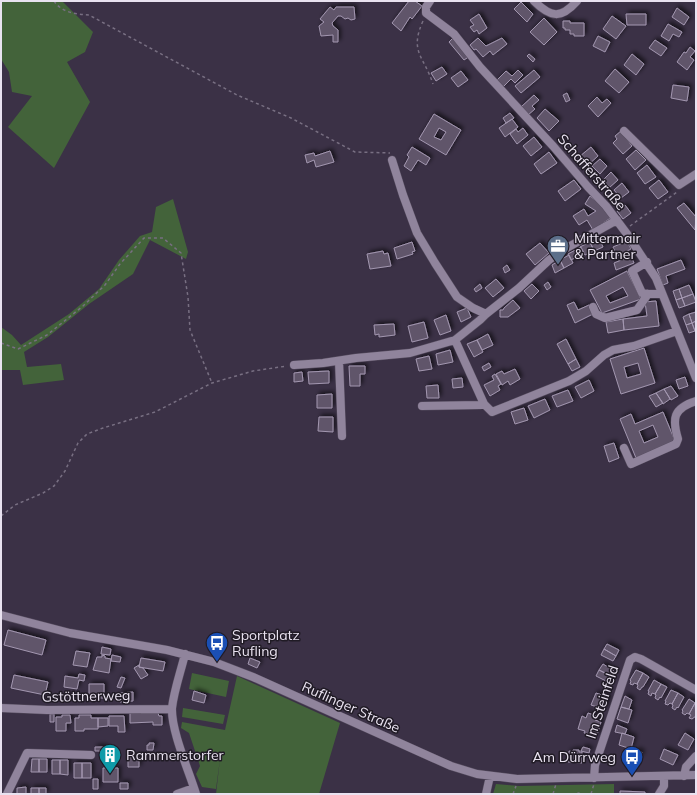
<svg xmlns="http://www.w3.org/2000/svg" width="697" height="795" font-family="Mulish,sans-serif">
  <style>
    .green { fill: #43633a }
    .building { fill: #60556b; stroke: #a397b0; fill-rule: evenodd; filter: url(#shadow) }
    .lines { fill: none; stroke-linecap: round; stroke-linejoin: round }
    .minor-casing { stroke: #564d5f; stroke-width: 9 }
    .path { stroke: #786f82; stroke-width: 1.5; stroke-dasharray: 3 3; stroke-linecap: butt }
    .minor { stroke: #90849c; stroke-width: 8 }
    .labels { text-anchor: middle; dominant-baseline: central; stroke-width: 3; stroke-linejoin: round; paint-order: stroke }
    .street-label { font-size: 14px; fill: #e9e2f0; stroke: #201b25 }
    .poi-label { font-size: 14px; fill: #e9e2f0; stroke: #201b25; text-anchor: start }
  </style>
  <defs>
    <filter id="shadow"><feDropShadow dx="2.5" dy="-2.5" stdDeviation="2" flood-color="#0009"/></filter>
  </defs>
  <rect width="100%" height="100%" fill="#3b3146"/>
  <path class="green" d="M1,1H62L93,32L85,52L67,62L90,102L54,168L8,127L32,96L12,92L9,72L1,59Z
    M173,199L188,252L186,259L150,240L133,274L89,304L48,337L24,352L27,367L61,364L64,380L23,385L20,370H1V327L12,335L21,345L69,314L99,289L119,260L140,236L152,232L156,207Z
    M192,673L229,681L226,697L189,689Z
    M237,676L340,723L319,794H216L220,759L216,789L202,787L196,774L200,766L189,733L181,728L182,722L225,730Z
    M183,708L225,715L223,724L182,717Z
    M496,784L519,786L614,784V794H493Z"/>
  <path class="building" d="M409,1H415L422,6L412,19L410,17L401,31L392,23Z
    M521,2L533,14L527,22L514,9Z
    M330,7L334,10L336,7H354L355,19L351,20L348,18L345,19L341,16H338L332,23L333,26L338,30V42H333V35L321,36L319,26L324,22L320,19Z
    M677,8L689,17L684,25L672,17Z
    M479,14L487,28L479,34L477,30L474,32L470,27L474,25L470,20Z
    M626,14H646V25H627Z
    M612,16L626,26L616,39L603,29Z
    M544,18L557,32L544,45L530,32Z
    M563,21H570V23H584V36H574V34H570V30H565V28H563Z
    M668,24L682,32L679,37L673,34L669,41L661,36Z
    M598,36L610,42L605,52L593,46Z
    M454,37L470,56L464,60L449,42Z
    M478,38L486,46L502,38L507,44L493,55L490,51L483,57L476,49L474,50L470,45Z
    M655,40L667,48L661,56L649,48Z
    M690,47L695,51L690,57L694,60L687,70L677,62L684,52L686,53Z
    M529,54L535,59L533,62L527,56Z
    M632,54L644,64L636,75L624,65Z
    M442,67L447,74L436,81L431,73Z
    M615,69L629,82L619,93L605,81Z
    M518,70L523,75L515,83L511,79L503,87L496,81L506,71L512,76Z
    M534,70L540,77L521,93L515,86Z
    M461,71L468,80L458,87L451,78Z
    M673,85L689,87L687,101L671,98Z
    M567,93L570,100L566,102L563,95Z
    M534,95L539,100L532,106L535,109L528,115L521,107Z
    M597,97L602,103L607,99L611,103L598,117L588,106Z
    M545,109L559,121L549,131L537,118Z
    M510,113L514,118L506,123L503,118Z
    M434,114L461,130L446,155L419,139ZM439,128L446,132L441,140L434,137Z
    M512,119L518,127L505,137L499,128Z
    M523,128L528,135L517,144L510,134L516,129L518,132Z
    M621,131L632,146L623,154L613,143L617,139L615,136Z
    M534,137L542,147L531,156L523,146Z
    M412,147L430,158L426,165L418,160L411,171L404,166L409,157L407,155Z
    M591,147L598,156L587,166L579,157Z
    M636,150L646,160L635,170L626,159Z
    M330,151L334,162L316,167L314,160L307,163L305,155L314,153L315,156Z
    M549,152L557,163L541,174L534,164Z
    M600,159L607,166L600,174L592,166Z
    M647,165L656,177L645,184L637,173Z
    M611,172L618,180L610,187L603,180Z
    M574,180L581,189L565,201L558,191Z
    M659,180L668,192L658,199L649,188Z
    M622,183L629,192L621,198L614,190Z
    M590,196L604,207L612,217L593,230L587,220L579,225L573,216L584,209L588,216L596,211L585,204Z
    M684,203L696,217L695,230L677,208Z
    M625,205L631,213L623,219L617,211Z
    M599,238L603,247L594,251L590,242Z
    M627,241L631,249L617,256L613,247Z
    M412,242L415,251L412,252L413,254L397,259L394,248Z
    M590,242L594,251L585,255L580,247Z
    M540,243L549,253L535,265L526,254Z
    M581,247L584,253L571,260L568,254Z
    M383,251L384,254L388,253L391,266L370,269L367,254Z
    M569,255L573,263L564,268L560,260Z
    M631,256L634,263L616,270L614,263Z
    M560,260L564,268L555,273L552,265Z
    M681,260L685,269L666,276L668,283L663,285L657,269Z
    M507,265L510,270L505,273L503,268Z
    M627,271L641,299L602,313L590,290ZM623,287L628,296L610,303L606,296Z
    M496,279L504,288L493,297L485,288Z
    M548,282L551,287L547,290L544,285Z
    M480,284L482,288L476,292L474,289Z
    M532,284L539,291L531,299L524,291Z
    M689,285L693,294L682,298L679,289Z
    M679,289L682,298L676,300L673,291Z
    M693,294L696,302L685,306L682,298Z
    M682,298L685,306L679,308L676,300Z
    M513,300L520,308L508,317H500V310H503L504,308Z
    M656,301L659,326L624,330L623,319L647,316L645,302Z
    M574,302L578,310L589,305L593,314L575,323L567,305Z
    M467,308L471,317L461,322L457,312Z
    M696,312V321L692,323L689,314Z
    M689,314L692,323L686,325L683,317Z
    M446,315L451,331L440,335L434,320Z
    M623,319L624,330L608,333L606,322Z
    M696,321V331H695L692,323Z
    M424,322L428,338L412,342L408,326Z
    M692,323L695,331L689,333L686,325Z
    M394,324L395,335L379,337V334L375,335L374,325Z
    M488,334L493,345L482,350L477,340Z
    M566,339L576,359L568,364L557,344Z
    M477,340L483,352L474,357L467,344Z
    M644,348L655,383L621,394L610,359ZM638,363L641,374L627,378L624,367Z
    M450,350L453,362L438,365L436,354Z
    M429,356L432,369L419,371L416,359Z
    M576,359L580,367L572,371L568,364Z
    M489,363L491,367L484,371L482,367Z
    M349,366H365V374H360V386H350Z
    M515,369L520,379L510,385L508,381L502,385L496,374L502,371L504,374Z
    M329,371V383L309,384L308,372Z
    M302,372L303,381L294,382V373Z
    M495,374L501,384L498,386L500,390L490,396L484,385L494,380L492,376Z
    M685,377L688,386L679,389L676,380Z
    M462,378L463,387L453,388L452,379Z
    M589,380L594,391L581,398L575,387Z
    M438,385L439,398H427L426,386Z
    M671,386L678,396L671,400L664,389Z
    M664,389L670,399L663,404L656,393Z
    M568,390L573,401L557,407L552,396Z
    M656,393L663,403L656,407L649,396Z
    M332,394V408H317V395Z
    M545,399L550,410L534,418L528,406Z
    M524,408L528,420L515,424L511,412Z
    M663,412L675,441L636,458L620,419L631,414L635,424ZM653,425L658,437L644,443L639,431Z
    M319,417H333V432L318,431Z
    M614,443L619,458L609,462L604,446Z
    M8,630L46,640L42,655L4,645Z
    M607,644L619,650L616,656L604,649Z
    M102,647L111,649L110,655L101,654Z
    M604,649L616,656L613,661L601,655Z
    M76,651L90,653L87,667L73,665Z
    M102,655L105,656V658L111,659L109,673L93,670L97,657H102Z
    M112,655L121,657L120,662L111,661Z
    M141,658L165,662L163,671L139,667Z
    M250,658L260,662L257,668L248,664Z
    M603,664L614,671L611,676L599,670Z
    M139,665V667L143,668L148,675L141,679L134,668Z
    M599,670L611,676L608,682L596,676Z
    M636,670L643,673L637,684L634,683L633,685L630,684L631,681L630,680Z
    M643,673L649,677L643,687H642L640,690L637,688L638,685L637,684Z
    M79,674L85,675L84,681L79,680L77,689L64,687L65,676L78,678Z
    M14,675L48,682L45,695L11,688Z
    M121,677L125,678L121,688L117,687Z
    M654,680L661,684L655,694L652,693L651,696L648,694L649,691H648Z
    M89,684H104V698H89Z
    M661,684L667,687L661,698L660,697L658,700L655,698L656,695L655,694Z
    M671,690L678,693L672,704L670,703L668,705L665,704L666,701H665Z
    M194,691L206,695L204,703L192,700Z
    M133,692V701L120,702V693Z
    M596,693L608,697L604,709L591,705Z
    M678,693L684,697L678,708L677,707L675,710L672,708L673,705L672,704Z
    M625,696L632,700L629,709L621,707Z
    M689,699L695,703L689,714L687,713L685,715L682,713L683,711L682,710Z
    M695,703L696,716L692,719L689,718L691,715L689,714Z
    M621,707L632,710L628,723L617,719Z
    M130,711H141V713H158L159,716H162V725H153V722L130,723Z
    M588,713L597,716L595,720L601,722L597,735L584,733L585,731L578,729L582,716L586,718Z
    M50,714H54V722H50Z
    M62,715H70L71,723H66V731H56V717H62Z
    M79,715H91V718H98V729H84V731H75V718H79Z
    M109,716H124L125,732H118V726H109Z
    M98,718H108V726L98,727Z
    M617,725L627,729L625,734L615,732Z
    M622,733L634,737L631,749L619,745Z
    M685,733L694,739L688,750L678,745Z
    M149,743H154L153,750H147V745H149Z
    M95,747H106V755H100V751H95Z
    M583,747L590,749L589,753L581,751Z
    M664,749L678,755L673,765L660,759Z
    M573,750H579V752H582V763L568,762L569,751L573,752Z
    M636,750L642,752L640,758L634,756Z
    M128,757H139V767H128Z
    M32,759H39V772H31Z
    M39,759H47V772H39Z
    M631,759L636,760L634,767L629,765Z
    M52,760H60V774H52Z
    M60,760H68V775L60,774Z
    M74,763H82V778H74Z
    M82,763H91V778H82Z
    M103,768H118V782H103Z
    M93,779H98V789H93Z
    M120,783H128V789H120Z
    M26,787V794H17V788Z
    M31,788H39V794H31Z
    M39,788H46V794H39Z
    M620,791L645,792V794H620Z"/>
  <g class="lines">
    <g class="minor-casing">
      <path id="minor" d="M430,1L426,7V13L454,34L480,67L553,146L588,187L606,206L627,234L656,278L696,378
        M534,1C551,18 561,19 577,1
        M624,131L679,185L696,174
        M392,160L403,195L417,233L435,263L457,297L473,308L486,314
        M647,262L632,271L642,293L648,294H662
        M593,307L596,314L605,318L637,310L648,294
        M455,340L484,404L492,412L569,381L586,371L604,355L613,350L634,346L677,331
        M339,361L342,436
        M294,365L323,363L356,358L410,353L455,340L480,320L486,314L519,288L549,260L563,250L617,220
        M422,406L480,405L484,404
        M624,448L631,464L676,444L678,439C672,419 673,408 696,401
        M1,615L70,633L167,650L214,662L253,677L433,758L451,766L477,774L517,779L696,775
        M185,654C181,671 174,690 172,708C171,731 189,771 196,794
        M1,708L47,710L172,709
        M684,776L686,767L696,756
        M594,778L595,765L630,660L635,657L641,659L696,690
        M7,794L27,753L91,755
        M177,794L194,788
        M486,794L490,776
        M659,794L664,786V776"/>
    </g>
    <path class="path" d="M54,1C62,13 76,14 89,15L237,95L291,118L355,152L390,153
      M423,21C409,52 424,56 433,84
      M630,226L677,192
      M1,343L18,349L47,335L83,306L105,285L120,264L144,238H163L181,253L188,297L190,330L212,383
      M1,516L15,505L43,493L54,486L65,471L78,443L87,434L103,428L155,412L212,383L253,371L287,366
      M513,794L516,786
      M539,794H540
      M553,794L556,784
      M578,794V793L583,794
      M591,794L594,784"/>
    <use href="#minor" class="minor"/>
  </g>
  <defs>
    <g id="office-pin" transform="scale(1.15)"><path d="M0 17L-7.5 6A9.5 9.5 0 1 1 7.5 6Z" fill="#5c6f8a" stroke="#201b25"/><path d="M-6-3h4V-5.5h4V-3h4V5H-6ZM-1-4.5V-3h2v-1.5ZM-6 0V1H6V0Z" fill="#fff"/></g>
    <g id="bus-pin" transform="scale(1.15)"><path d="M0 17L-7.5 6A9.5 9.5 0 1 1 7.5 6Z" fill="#1a4fb4" stroke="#201b25"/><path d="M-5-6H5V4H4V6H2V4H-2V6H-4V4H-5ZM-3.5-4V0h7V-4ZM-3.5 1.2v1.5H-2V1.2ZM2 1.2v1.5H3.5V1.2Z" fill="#fff"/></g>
    <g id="building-pin" transform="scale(1.15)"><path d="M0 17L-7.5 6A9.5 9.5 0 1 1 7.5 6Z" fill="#0f9aa8" stroke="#201b25"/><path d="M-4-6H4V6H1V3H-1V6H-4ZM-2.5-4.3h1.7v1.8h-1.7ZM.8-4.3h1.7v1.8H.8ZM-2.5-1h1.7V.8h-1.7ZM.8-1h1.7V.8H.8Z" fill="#fff"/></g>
  </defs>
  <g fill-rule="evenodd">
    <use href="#office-pin" x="558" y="246"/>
    <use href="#bus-pin" x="217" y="643"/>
    <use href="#building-pin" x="110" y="755"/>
    <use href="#bus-pin" x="632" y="757"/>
  </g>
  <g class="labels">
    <g class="street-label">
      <text transform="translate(592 172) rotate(49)">Schafferstraße</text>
      <text transform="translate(86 696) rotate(-1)">Gstöttnerweg</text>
      <text transform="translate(602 702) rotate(-72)">Im Steinfeld</text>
      <text transform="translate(351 707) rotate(24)">Ruflinger Straße</text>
    </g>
    <g class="poi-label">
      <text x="574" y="238">Mittermair<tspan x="574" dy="16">&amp; Partner</tspan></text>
      <text x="232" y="635">Sportplatz<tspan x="232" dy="16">Rufling</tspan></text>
      <text x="126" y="755">Rammerstorfer</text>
      <text x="616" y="757" text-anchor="end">Am Dürrweg</text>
    </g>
  </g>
  <rect width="697" height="795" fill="none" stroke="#e9e2f0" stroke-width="4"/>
</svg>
